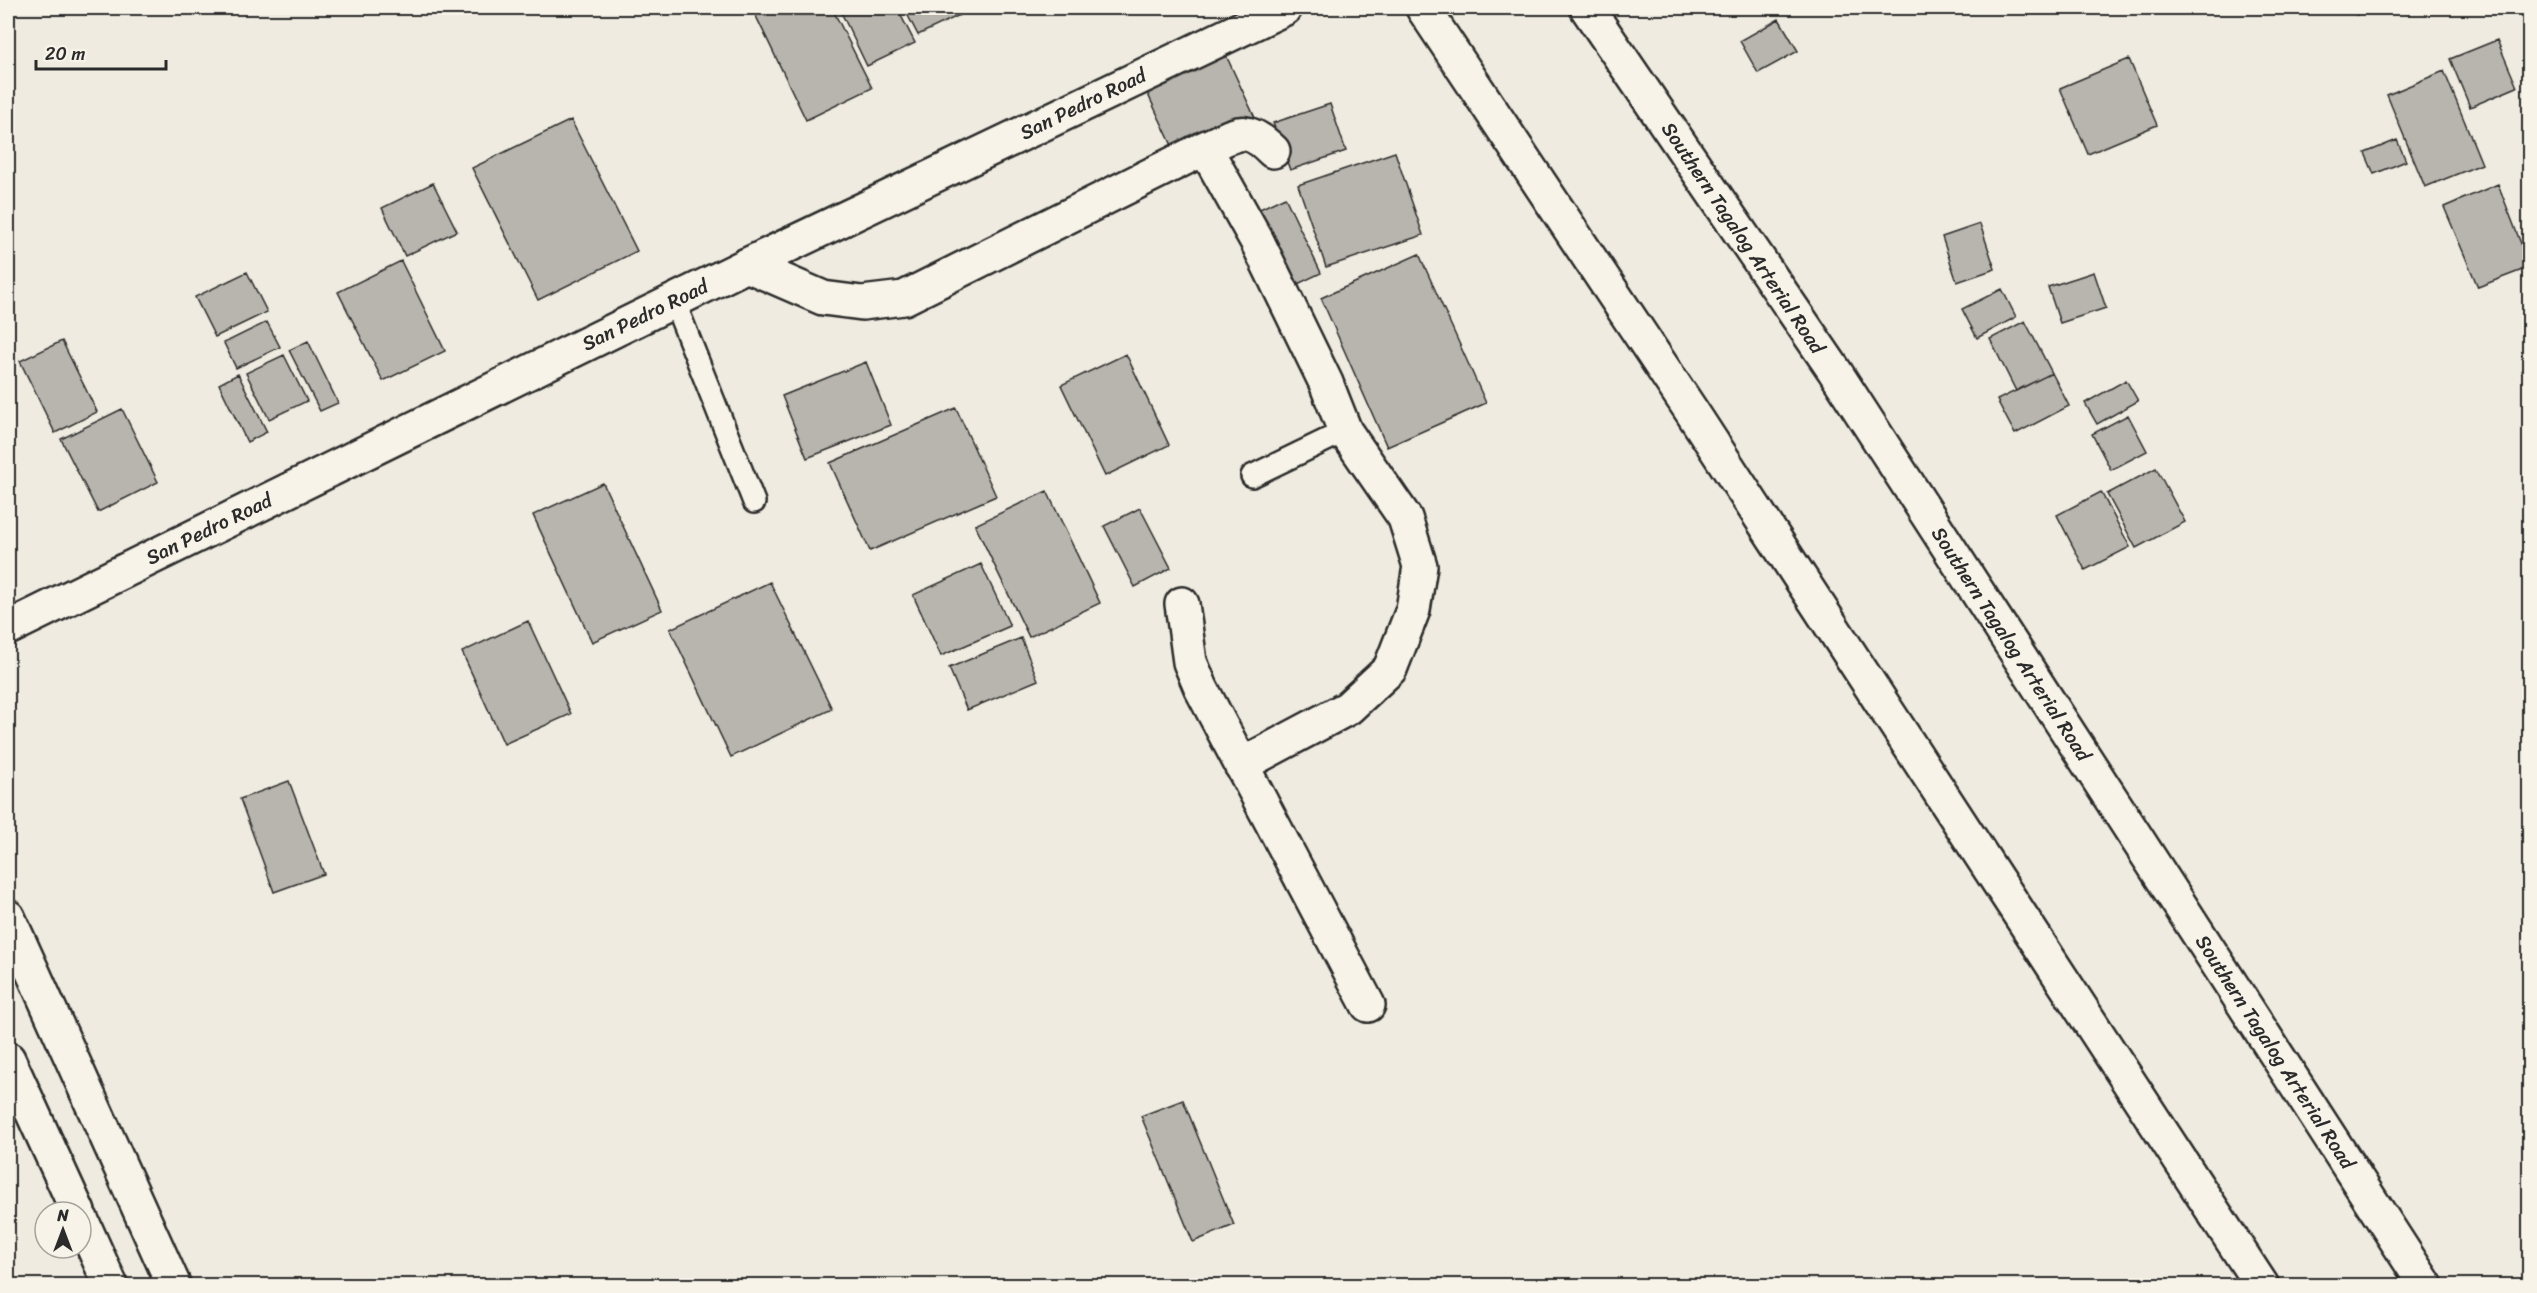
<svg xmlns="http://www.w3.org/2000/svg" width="2537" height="1293" font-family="Sriracha,sans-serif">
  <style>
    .building { fill: #b8b5ae; stroke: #2b2b2b; stroke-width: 1.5 }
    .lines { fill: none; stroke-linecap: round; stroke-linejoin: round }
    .service-casing { stroke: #2b2b2b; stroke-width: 26 }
    .minor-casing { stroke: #2b2b2b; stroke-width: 38 }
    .tertiary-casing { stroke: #2b2b2b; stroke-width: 38 }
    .motorway-casing { stroke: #2b2b2b; stroke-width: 38 }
    .service { stroke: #f7f3e8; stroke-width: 21 }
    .minor { stroke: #f7f3e8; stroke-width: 33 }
    .tertiary { stroke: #f7f3e8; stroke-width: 33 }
    .motorway { stroke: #f7f3e8; stroke-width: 33 }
    .labels { text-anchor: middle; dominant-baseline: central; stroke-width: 4.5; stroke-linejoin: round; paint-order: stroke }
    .street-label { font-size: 20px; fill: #2b2b2b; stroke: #f7f3e8 }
  </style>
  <rect width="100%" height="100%" fill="#efebe0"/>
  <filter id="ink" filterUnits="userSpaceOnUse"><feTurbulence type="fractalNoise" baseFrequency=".0167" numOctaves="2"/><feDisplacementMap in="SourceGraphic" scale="12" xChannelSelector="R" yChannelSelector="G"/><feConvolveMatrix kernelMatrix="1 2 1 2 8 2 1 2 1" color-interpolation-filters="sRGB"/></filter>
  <g filter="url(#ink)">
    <path class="building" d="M763,8H832L872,88L806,120L754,12Z
      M839,8H897L915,43L867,66Z
      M904,8H958L962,14L918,35Z
      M2353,8H2374L2356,15Z
      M1779,19L1798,51L1758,73L1740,41Z
      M2497,40L2517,87L2470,107L2450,59Z
      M1224,51L1256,120L1177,156L1145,88Z
      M2129,59L2157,125L2088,154L2060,88Z
      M2444,71L2482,164L2425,187L2387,95Z
      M1330,104L1346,151L1290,170L1273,123Z
      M571,120L637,251L538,300L472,168Z
      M2397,140L2406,161L2374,174L2365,153Z
      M1395,152L1423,235L1326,267L1298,185Z
      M433,183L457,231L405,256L382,208Z
      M2498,184L2530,267L2478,287L2444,207Z
      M1285,197L1321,273L1285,290L1249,214Z
      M1980,224L1995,269L1957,282L1942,237Z
      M1419,254L1486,403L1387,447L1321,298Z
      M401,261L445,351L383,381L338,292Z
      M247,272L267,312L215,337L195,297Z
      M2094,272L2106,308L2060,323L2048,287Z
      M2002,289L2016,317L1977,338L1962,309Z
      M2025,321L2052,373L2016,391L1990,339Z
      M267,322L280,347L236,368L224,343Z
      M62,341L97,412L55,433L20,361Z
      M308,341L338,403L320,411L289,350Z
      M1126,354L1169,445L1105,476L1061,385Z
      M284,355L307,401L269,419L246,373Z
      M866,362L891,425L807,458L782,396Z
      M2052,373L2069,406L2015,434L1997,400Z
      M238,374L267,432L247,442L219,384Z
      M2126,380L2138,401L2097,424L2085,403Z
      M956,408L996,496L870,551L830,463Z
      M122,409L158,482L98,512L61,439Z
      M2128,415L2147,451L2111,470L2092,434Z
      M2156,468L2185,522L2136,548L2107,494Z
      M603,483L662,610L592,642L533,515Z
      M1047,491L1100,603L1029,637L975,525Z
      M2101,492L2130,547L2085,570L2057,515Z
      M1140,508L1171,568L1135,587L1104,526Z
      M981,564L1010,626L941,656L913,595Z
      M770,582L832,709L731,757L670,629Z
      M528,621L571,714L504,744L462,652Z
      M1021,638L1038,680L967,710L949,668Z
      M289,781L324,874L274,892L240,799Z
      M1183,1100L1234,1225L1193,1242L1141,1116Z"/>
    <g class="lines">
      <g class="service-casing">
        <path id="service" d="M674,301L754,502
          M1252,476L1345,431"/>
      </g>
      <g class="minor-casing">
        <path id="minor" d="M1205,148L1257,241L1326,383L1345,431L1405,518L1420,566L1413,610L1390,669L1348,708L1241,765
          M747,265L823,298L862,303L904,298L1205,148C1237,134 1245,123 1273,151
          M1182,604L1190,662L1201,688L1368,1005
          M8,917L174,1286
          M8,1059L78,1212
          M81,1219L111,1286"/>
      </g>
      <g class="tertiary-casing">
        <path id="tertiary" d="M8,628L747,265L1285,8"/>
      </g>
      <g class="motorway-casing">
        <path id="motorway" d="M1423,8L1692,412L2262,1286
          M1587,8L1834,370L2426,1286"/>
      </g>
      <use href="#service" class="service"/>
      <use href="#minor" class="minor"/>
      <use href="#tertiary" class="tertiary"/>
      <use href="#motorway" class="motorway"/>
    </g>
  </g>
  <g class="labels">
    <g class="street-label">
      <text transform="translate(1083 104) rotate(-26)">San Pedro Road</text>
      <text transform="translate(1743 238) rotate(56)">Southern Tagalog Arterial Road</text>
      <text transform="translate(645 315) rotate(-26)">San Pedro Road</text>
      <text transform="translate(209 529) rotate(-26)">San Pedro Road</text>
      <text transform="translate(2011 644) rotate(57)">Southern Tagalog Arterial Road</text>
      <text transform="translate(2275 1052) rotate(57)">Southern Tagalog Arterial Road</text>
    </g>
  </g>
  <rect width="2537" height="1293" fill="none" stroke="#f7f3e8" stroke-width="30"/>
  <rect x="15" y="15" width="2507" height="1263" fill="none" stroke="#2b2b2b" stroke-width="2" filter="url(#ink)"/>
  <g transform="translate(63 1230)"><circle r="28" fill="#f7f3e8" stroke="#a5a39c" stroke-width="1.5"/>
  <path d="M0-4.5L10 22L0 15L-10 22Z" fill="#2b2b2b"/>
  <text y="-9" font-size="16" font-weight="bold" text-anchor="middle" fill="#2b2b2b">N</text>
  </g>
  <path d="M36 60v9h130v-9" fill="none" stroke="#2b2b2b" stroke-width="3"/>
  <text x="45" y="60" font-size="18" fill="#2b2b2b" stroke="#f7f3e8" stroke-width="4.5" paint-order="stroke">20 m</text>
</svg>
